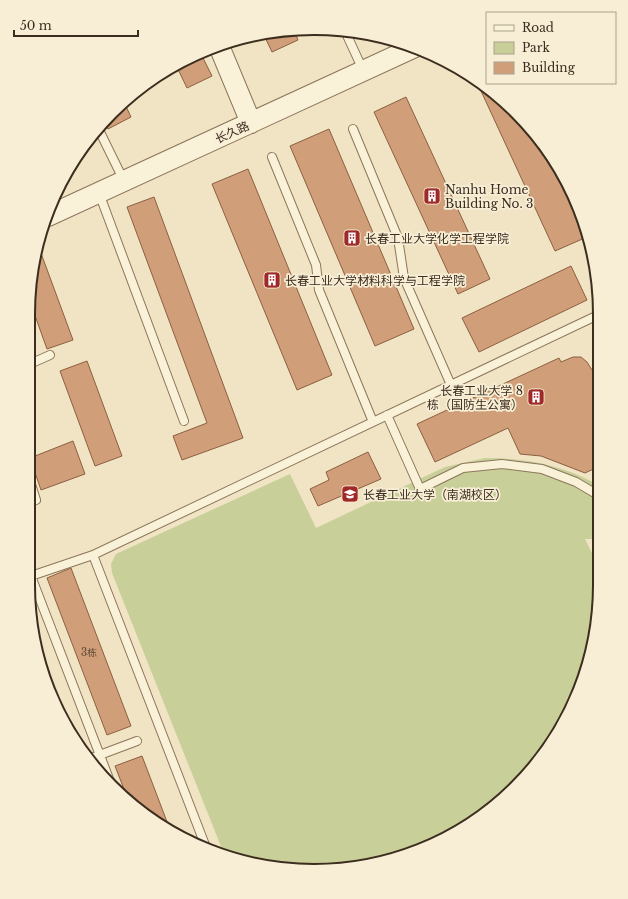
<svg xmlns="http://www.w3.org/2000/svg" width="628" height="899" font-family="'Libre Baskerville','Noto Sans SC',serif">
  <style>
    .green { fill: #c8cf99 }
    .building { fill: #d09f7a; stroke: #8c5f3f }
    .lines { fill: none; stroke-linecap: round; stroke-linejoin: round }
    .service-casing { stroke: #8c765a; stroke-width: 10 }
    .tertiary-casing { stroke: #8c765a; stroke-width: 22 }
    .service { stroke: #faf1d9; stroke-width: 8 }
    .tertiary { stroke: #faf1d9; stroke-width: 20 }
    .labels { text-anchor: middle; dominant-baseline: central; stroke-width: 3.5; stroke-linejoin: round; paint-order: stroke }
    .number-label { font-size: 10px; fill: #614a36 }
    .street-label { font-size: 12px; fill: #3c2d1f; stroke: #f7eed5 }
    .poi-label { font-size: 12px; fill: #3c2d1f; stroke: #f7eed5; text-anchor: start }
    .rim { fill: none; stroke: #3c2d1f; stroke-width: 2 }
  </style>
  <rect width="100%" height="100%" fill="#f0e4c5"/>
  <path class="green" d="M485,458C525,458 563,465 598,485L599,539H585L599,567L600,574L594,641L578,695L552,744L516,787L441,841L370,866L277,869L224,854L112,573L111,564L116,554L290,474L316,528L445,467Z"/>
  <path class="building" d="M294,30L298,40L272,52L263,33Z
    M200,52L212,76L187,88L176,65Z
    M475,78L516,112L551,160L587,237L555,251Z
    M406,97L490,279L458,294L374,112Z
    M124,102L131,117L108,129L104,122L112,112Z
    M329,129L414,329L375,346L290,146Z
    M248,169L332,375L297,390L212,184Z
    M154,197L243,438L182,460L173,436L207,423L127,207Z
    M38,245L73,340L47,349L33,310V258Z
    M571,266L587,300L479,352L462,318Z
    M573,357H581L587,362L592,370L596,368L598,467L585,473L541,456L520,454L508,428L435,462L417,424L559,358L561,362Z
    M87,361L122,456L95,466L60,371Z
    M73,441L85,474L41,490L30,458Z
    M368,452L381,479L318,506L310,489L329,480L326,472Z
    M71,568L131,726L107,735L47,578Z
    M142,756L169,827L129,802L115,766Z"/>
  <g class="lines">
    <g class="service-casing">
      <path id="service" d="M345,31L363,70
        M353,129L398,238L404,278L451,385
        M99,130L124,181
        M272,157L316,265L319,290L373,422
        M99,193L184,421
        M32,363L50,355
        M387,415L420,489L463,468L502,464L542,469L576,482L598,495
        M29,503L36,500L30,481
        M93,555L207,850
        M31,576L111,784
        M28,577L93,555L596,316
        M89,759L137,741"/>
    </g>
    <g class="tertiary-casing">
      <path id="tertiary" d="M219,46L251,123
        M48,216L415,47"/>
    </g>
    <use href="#service" class="service"/>
    <use href="#tertiary" class="tertiary"/>
  </g>
  <defs>
    <g id="building-square" transform="scale(0.9)"><rect x="-9" y="-9" width="18" height="18" rx="4" fill="#9e2928" stroke="#f7eed5"/><path d="M-4-6H4V6H1V3H-1V6H-4ZM-2.5-4.3h1.7v1.8h-1.7ZM.8-4.3h1.7v1.8H.8ZM-2.5-1h1.7V.8h-1.7ZM.8-1h1.7V.8H.8Z" fill="#fff"/></g>
    <g id="university-square" transform="scale(0.9)"><rect x="-9" y="-9" width="18" height="18" rx="4" fill="#9e2928" stroke="#f7eed5"/><path d="M0-5L7-2L0 1L-7-2ZM-4 1L0 2.5L4 1V4Q0 6-4 4Z" fill="#fff"/></g>
  </defs>
  <g fill-rule="evenodd">
    <use href="#building-square" x="432" y="196"/>
    <use href="#building-square" x="352" y="238"/>
    <use href="#building-square" x="272" y="280"/>
    <use href="#building-square" x="536" y="397"/>
    <use href="#university-square" x="350" y="494"/>
  </g>
  <g class="labels">
    <g class="number-label">
      <text x="89" y="652">3栋</text>
    </g>
    <g class="street-label">
      <text transform="translate(232 132) rotate(-24)">长久路</text>
    </g>
    <g class="poi-label">
      <text x="445" y="189">Nanhu Home<tspan x="445" dy="14">Building No. 3</tspan></text>
      <text x="365" y="238">长春工业大学化学工程学院</text>
      <text x="285" y="280">长春工业大学材料科学与工程学院</text>
      <text x="523" y="390" text-anchor="end">长春工业大学 8<tspan x="523" dy="14">栋（国防生公寓）</tspan></text>
      <text x="363" y="494">长春工业大学（南湖校区）</text>
    </g>
  </g>
  <path d="M0 0H628V899H0ZM314 35H314A279 279 0 0 1 593 314V585A279 279 0 0 1 314 864H314A279 279 0 0 1 35 585V314A279 279 0 0 1 314 35Z" fill="#f7eed5" fill-rule="evenodd"/>
  <path class="rim" d="M314 35H314A279 279 0 0 1 593 314V585A279 279 0 0 1 314 864H314A279 279 0 0 1 35 585V314A279 279 0 0 1 314 35Z"/>
  <rect x="486" y="12" width="130" height="72" fill="#f7eed5" stroke="#aca18c"/>
  <rect x="494" y="25" width="20" height="6" fill="#faf1d9" stroke="#aca18c"/>
  <text x="522" y="32" font-size="12" fill="#3c2d1f">Road</text>
  <rect x="494" y="42" width="20" height="12" fill="#c8cf99" stroke="#aca18c"/>
  <text x="522" y="52" font-size="12" fill="#3c2d1f">Park</text>
  <rect x="494" y="62" width="20" height="12" fill="#d09f7a" stroke="#aca18c"/>
  <text x="522" y="72" font-size="12" fill="#3c2d1f">Building</text>
  <path d="M14 30v6h124v-6" fill="none" stroke="#3c2d1f" stroke-width="2"/>
  <text x="20" y="30" font-size="12" fill="#3c2d1f" stroke="#f7eed5" stroke-width="3" paint-order="stroke">50 m</text>
</svg>
